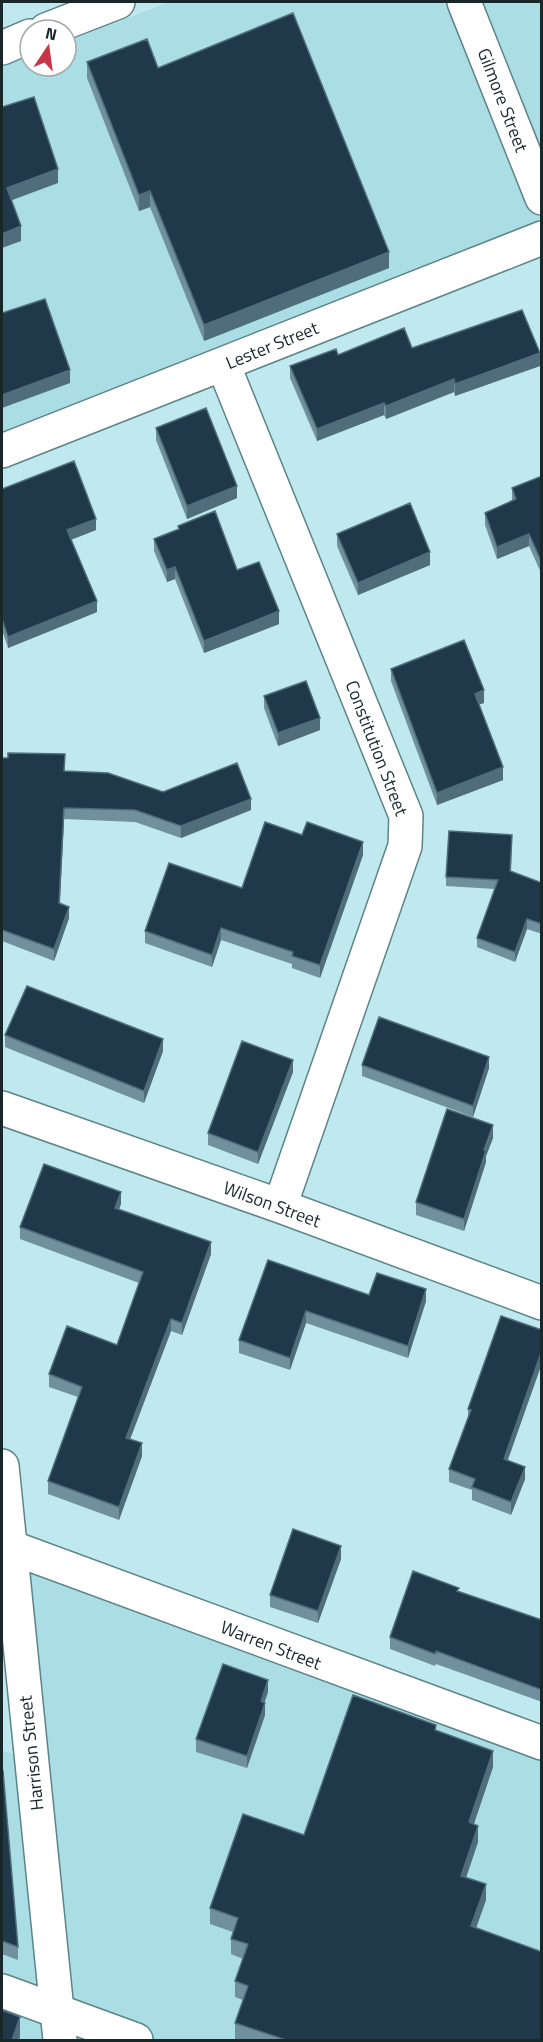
<svg xmlns="http://www.w3.org/2000/svg" width="543" height="2042" font-family="'Titillium Web',sans-serif">
  <style>
    .built { fill: #aadde4 }
    .lines { fill: none; stroke-linecap: round; stroke-linejoin: round }
    .minor-casing { stroke: #5d8489; stroke-width: 36 }
    .major-casing { stroke: #5d8489; stroke-width: 36 }
    .minor { stroke: #fff; stroke-width: 33 }
    .major { stroke: #fff; stroke-width: 33 }
    .wall { fill: #6f909c }
    .shaded-wall { fill: #4f6d7b }
    .building { fill: #1f384a; stroke: #4f6d7b; stroke-width: 1.5 }
    .labels { text-anchor: middle; dominant-baseline: central; stroke-width: 6; stroke-linejoin: round; paint-order: stroke }
    .street-label { font-size: 18px; fill: #18282a; stroke: #fff }
  </style>
  <rect width="100%" height="100%" fill="#bfe9ee"/>
  <path class="built" d="M169,2H541V255L2,462V67L30,56V66H66V42Z
    M20,1557L541,1754V2040H2V1751L35,1760Z"/>
  <g class="lines">
    <g class="minor-casing">
      <path id="minor" d="M464,2L542,198
        M223,364L406,816L405,846L280,1206
        M2,451L542,238
        M2,1108L280,1206L542,1303
        M2,1466L60,2040
        M2,1542L10,1547L542,1743
        M2,1991L136,2040"/>
    </g>
    <g class="major-casing">
      <path id="major" d="M46,30L118,2
        M2,48L30,36"/>
    </g>
    <use href="#minor" class="minor"/>
    <use href="#major" class="major"/>
  </g>
  <path class="wall" d="M87,62L158,68L389,268L204,341L150,207L139,211L87,78Z
    M412,348L540,366L455,396L454,392L386,419L384,415L317,441L290,378V366L338,355Z
    M156,428L237,498L187,519L156,440Z
    M542,476V575L529,546L497,559L485,525V513L512,501V488Z
    M2,489L96,530L71,540L97,612L8,648L2,630Z
    M178,526L237,570L279,624L204,653L175,579L167,582L154,551V539L178,530Z
    M337,534L430,565L358,595L337,546Z
    M391,669L484,703L479,704L503,780L437,805L391,681Z
    M264,696L320,730L278,746L264,708Z
    M2,758H8L65,771L251,810L181,838L135,822L64,819L60,904L69,918L54,961L2,941Z
    M302,835L363,855L320,978L292,968V964L221,940L212,967L145,943V931L242,888Z
    M512,845L511,872L542,883V934L527,929L515,962L477,947V938L495,889L446,886V877Z
    M5,1035L163,1051L144,1103L5,1047Z
    M362,1065L489,1068L473,1117L362,1076Z
    M293,1072L258,1164L208,1145V1133Z
    M493,1138L486,1156V1162L464,1231L416,1215V1202Z
    M121,1204L119,1209L211,1254L182,1335L171,1331L130,1439L142,1456L119,1520L48,1494V1481L78,1397L49,1387V1374L117,1345L139,1283L20,1239V1227Z
    M268,1260L369,1295L426,1301L408,1358L306,1323L290,1370L239,1353V1340Z
    M542,1330V1363L507,1460L525,1479L511,1515L472,1500V1490L449,1482V1469L468,1417V1409Z
    M341,1559L318,1623L270,1607V1595Z
    M459,1592L542,1620V1702L436,1664L435,1666L390,1649V1637Z
    M268,1692L264,1702L265,1715L247,1768L196,1752V1739Z
    M436,1731L493,1767L474,1824L478,1842L466,1878L486,1900L476,1928L542,2040H241L235,2039V2023L243,2000L235,1997V1981L243,1959L231,1954V1939L233,1932L210,1924V1908Z
    M2,1771L18,1947V1960L2,1954Z"/>
  <path class="shaded-wall" d="M58,169V183L7,202V188Z
    M150,191V207L139,211V195Z
    M21,226V241L2,248V234Z
    M389,252V268L204,341V325Z
    M540,353V366L455,396V384Z
    M70,370V383L2,408V395Z
    M454,379V392L386,419V406Z
    M384,403V415L317,441V429Z
    M237,486V498L187,519V506Z
    M96,519V530L67,541V530Z
    M529,534V546L497,559V547Z
    M430,552V565L358,595V583Z
    M175,567V579L167,582V570Z
    M97,601V612L8,648V637Z
    M279,611V624L204,653V641Z
    M484,690V703L475,706V694Z
    M320,718V730L278,746V733Z
    M503,767V780L437,805V793Z
    M251,799V810L181,838V826Z
    M64,808V819L59,915V903Z
    M363,842V855L320,978V965Z
    M69,907V918L54,961V949Z
    M527,919V929L515,962V952Z
    M221,928V940L212,967V955Z
    M163,1039V1051L144,1103V1091Z
    M489,1057V1068L473,1117V1106Z
    M293,1060V1072L258,1164V1152Z
    M493,1125V1138L486,1156V1162L464,1231V1219Z
    M121,1192V1204L115,1220V1208Z
    M211,1242V1254L182,1335V1323Z
    M426,1289V1301L408,1358V1346Z
    M306,1311V1323L290,1370V1358Z
    M171,1319V1331L126,1450V1438Z
    M542,1350V1363L504,1471V1459Z
    M142,1443V1456L119,1520V1507Z
    M525,1467V1479L511,1515V1502Z
    M341,1546V1559L318,1623V1611Z
    M268,1680V1692L261,1713V1701Z
    M265,1703V1715L247,1768V1756Z
    M493,1751V1767L469,1838V1822Z
    M478,1826V1842L461,1892V1876Z
    M486,1884V1900L471,1942V1926Z
    M20,2017V2037L19,2040H12Z"/>
  <path class="building" d="M293,13L389,252L204,325L150,191L139,195L87,62L147,39L158,68Z
    M34,97L58,169L7,188L21,226L2,234V107Z
    M45,299L70,370L2,395V313Z
    M522,310L540,353L455,384L454,379L386,406L384,403L317,429L290,366L336,349L338,355L404,328L412,348Z
    M206,408L237,486L187,506L156,428Z
    M74,461L96,519L67,530L97,601L8,637L2,619V489Z
    M542,476V563L529,534L497,547L485,513L516,499L512,488Z
    M410,503L430,552L358,583L337,534Z
    M215,511L237,570L259,562L279,611L204,641L175,567L167,570L154,539L179,529L178,526Z
    M464,640L484,690L475,694L503,767L437,793L391,669Z
    M306,681L320,718L278,733L264,696Z
    M8,753L65,754L64,771L108,773L163,792L237,763L251,799L181,826L135,810L64,808L59,903L69,907L54,949L2,930V758H8Z
    M265,822L302,835L307,822L363,842L320,965L292,956L293,952L221,928L212,955L145,931L169,863L242,888Z
    M449,831L512,835L510,871L542,883V924L527,919L515,952L477,938L498,880L446,877Z
    M27,986L163,1039L144,1091L5,1035Z
    M379,1017L489,1057L473,1106L362,1065Z
    M242,1041L293,1060L258,1152L208,1133Z
    M447,1109L493,1125L484,1150H486L464,1219L416,1202Z
    M44,1164L121,1192L115,1208L211,1242L182,1323L171,1319L126,1438L142,1443L119,1507L48,1481L82,1387L49,1374L67,1326L117,1345L143,1272L20,1227Z
    M268,1260L369,1295L377,1273L426,1289L408,1346L306,1311L290,1358L239,1340Z
    M501,1316L542,1330V1350L504,1459L525,1467L511,1502L472,1487L475,1479L449,1469L471,1410L468,1409Z
    M293,1529L341,1546L318,1611L270,1595Z
    M413,1571L459,1588L457,1591L542,1620V1690L436,1651L435,1654L390,1637Z
    M223,1664L268,1680L261,1701L265,1703L247,1756L196,1739Z
    M353,1695L436,1725L435,1730L493,1751L469,1822L478,1826L461,1876L486,1884L471,1926L542,1952V2040H286L235,2023L248,1986L235,1981L248,1944L231,1939L238,1918L210,1908L243,1814L304,1835Z
    M2,1771H3L18,1947L2,1941Z
    M2,2010L20,2017L12,2040H2Z"/>
  <g class="labels">
    <g class="street-label">
      <text transform="translate(503 100) rotate(69)">Gilmore Street</text>
      <text transform="translate(272 345) rotate(-22)">Lester Street</text>
      <text transform="translate(377 748) rotate(69)">Constitution Street</text>
      <text transform="translate(272 1204) rotate(20)">Wilson Street</text>
      <text transform="translate(271 1645) rotate(21)">Warren Street</text>
      <text transform="translate(31 1753) rotate(-96)">Harrison Street</text>
    </g>
  </g>
  <rect width="543" height="2042" fill="none" stroke="#18282a" stroke-width="6"/>
  <g transform="translate(48 48) rotate(13)"><circle r="28" fill="#ffffff" stroke="#a3a9aa" stroke-width="1.5"/>
  <path d="M0-4.5L10 22L0 15L-10 22Z" fill="#c73647"/>
  <text y="-9" font-size="16" font-weight="bold" text-anchor="middle" fill="#18282a">N</text>
  </g>
</svg>
